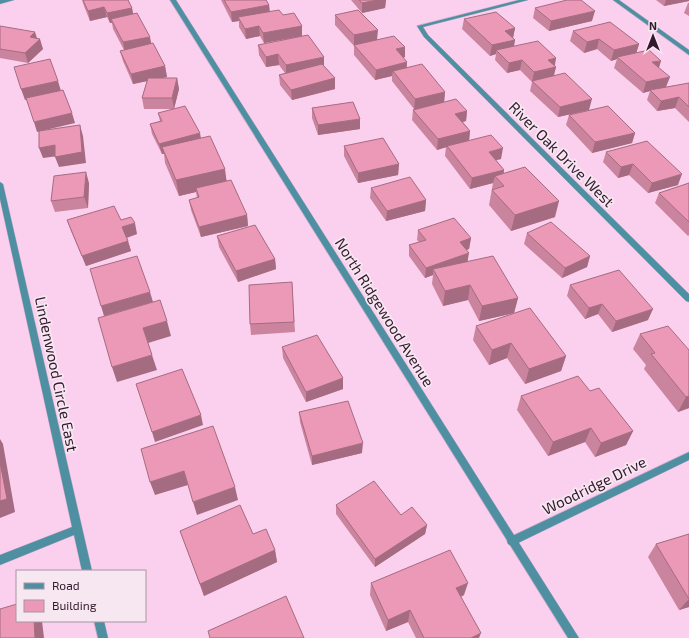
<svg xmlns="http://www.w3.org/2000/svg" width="689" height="638" font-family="'Exo 2',sans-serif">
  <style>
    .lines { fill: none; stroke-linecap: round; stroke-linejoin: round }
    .minor-casing { stroke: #d7afcc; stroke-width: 1 }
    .tertiary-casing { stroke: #d7afcc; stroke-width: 1 }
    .minor { fill: #4e90a1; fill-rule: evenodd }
    .tertiary { fill: #4e90a1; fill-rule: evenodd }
    .wall { fill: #cb849d }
    .shaded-wall { fill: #a56b80 }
    .building { fill: #ec99b7; stroke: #a56b80 }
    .labels { text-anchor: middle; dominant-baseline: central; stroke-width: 3.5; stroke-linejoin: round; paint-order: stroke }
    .street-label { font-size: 15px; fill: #33192d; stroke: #f6e7f1 }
  </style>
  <rect width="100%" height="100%" fill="#fbd0ef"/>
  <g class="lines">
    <g class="minor-casing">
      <path id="minor" d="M0,0H14L0,4Z
        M519,0H528L423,27L428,35L689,294V302L686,301L424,37L417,26Z
        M613,0H619L689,50V55Z
        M0,182L3,184L92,571H82L74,535L0,565V555L72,527L0,199Z
        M689,452V460L516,544L512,546L508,544L507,541L508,538Z
        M94,621H104L108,638H98Z"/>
    </g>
    <g class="tertiary-casing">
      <path id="tertiary" d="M170,0H176L579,638H568Z"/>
    </g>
    <use href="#minor" class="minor"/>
    <use href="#tertiary" class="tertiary"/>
  </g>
  <path class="wall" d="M82,0H128L132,8L133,14L165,66L167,77L159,78H177L179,89L174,109H144L142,98L147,81L133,84L123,61L120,51L124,50L113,29L112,23H110L107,17L90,21L84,6Z
    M221,0H266L269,5L270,12L283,15L302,26V36L264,43L260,36L246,39L239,27V21L232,22Z
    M351,0H386L385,8L362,13Z
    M656,0H689V1L664,6Z
    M688,3H689V16L684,13Z
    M535,8L592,21L549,31L533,18Z
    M335,15L377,40L405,57L403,58L407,62V68L445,92L444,102L467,111L466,121L463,122L470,131L469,140L501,159L496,160L504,170V173L555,217L511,231L489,205L493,183L470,189L445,156L446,147L437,150L412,120L413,110L414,109L392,81V76L375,80L354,55V46L335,25Z
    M464,19L515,28L513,38L515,40L514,46L556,58L555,66L556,67L554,76L589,110L558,117L530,91L532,82L520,70L507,73L495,60L496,54L490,56L462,29Z
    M0,26L37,38L43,49L28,63L0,58Z
    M573,31L639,44L636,53L659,68L666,87L689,83V122L675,108L657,111L647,100L650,91L643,93L614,68L617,59L611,61L597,49L584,53L570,41Z
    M258,45L324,66L335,78V89L292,100L280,85L279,75L285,73L279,65L266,67L259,55Z
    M312,108L360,129L318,135L312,118Z
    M158,113L201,139L227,181L247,215L248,226L201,237L191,210L189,200L197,198L196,192L179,196L165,163L164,154H162L152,134L150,124L160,121Z
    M569,115L635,133L632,143L592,153L566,125Z
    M344,146L399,164L398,175L358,183L344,156Z
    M606,152L678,185L648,193L629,175L618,178L603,162Z
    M89,183L88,208L55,212L51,201Z
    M689,183V235L688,236L655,203L659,193Z
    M371,188L426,200L425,211L386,221L370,198Z
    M67,220H121L137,234L127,238L131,251L86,266L71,231Z
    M418,230L471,238L469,249L466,250L468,261L518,298L514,313L479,321L468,300L443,306L432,284L433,275L425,278L409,256V245L419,242L417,240Z
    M527,233L590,256L587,267L562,278L524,244Z
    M217,236L275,259L276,269L238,282L219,247Z
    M292,282L295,332L251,335L250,324Z
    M570,285L648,320L612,332L598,314L585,319L567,296Z
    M476,326L566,356L561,371L525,384L507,358L489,365L473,340Z
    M640,334L689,350V408L678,412L644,369L646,365L633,349Z
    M282,347L343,389L306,402L283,358Z
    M590,391L633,431L626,445L595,457L585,442L548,456L517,410L521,396Z
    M299,412L362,453L312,465L300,422Z
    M336,505L427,525L425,534L375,567L336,514Z
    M180,531L253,534L275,550L277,562L204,596Z
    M689,534V607L679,610L648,557L656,544Z
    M371,583L464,595L461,597L479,638H416L408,622L386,631L370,595Z"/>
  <path class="shaded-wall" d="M378,0H386L385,8L362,13V3Z
    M666,0H689V1L664,6Z
    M269,5L270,15L238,17L239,21L232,22L231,12Z
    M104,7L107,17L90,21L88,11Z
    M132,8L134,18L111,19L112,23H110L107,13Z
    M595,11L592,21L549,31L551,21Z
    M259,26L260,36L246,39L245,29Z
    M302,26V36L264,43L263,33Z
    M515,28L513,38L505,31Z
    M378,30L377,40L354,46V35Z
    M35,32L38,41L40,39L43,49L28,63L25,53L30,37Z
    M150,37L152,47L125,53L123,42Z
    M599,39L597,49L584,53L587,42Z
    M515,40L513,50H496V54L490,56L492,45Z
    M639,44L636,54L617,57V59L611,61L614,50Z
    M405,47V57L395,60L396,49Z
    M278,54L279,65L266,67V57Z
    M324,57V67L286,75V65Z
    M556,58L554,67H556L553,77L532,81V82L534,72L548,60Z
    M522,60L520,70L507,73L509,63Z
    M661,61L658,71L652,62Z
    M407,62L406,72L393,71L392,76L375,80L376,70Z
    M165,66L167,77L133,84L131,74Z
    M670,77L666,87L650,90V91L643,93L646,82Z
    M177,78L179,89L174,109L172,98Z
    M335,78V89L292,100L291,90Z
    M58,81L61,91L25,100L21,89Z
    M445,92L444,103L414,110L415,99Z
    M679,97L675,108L657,111L661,101Z
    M592,99L589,110L558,117L560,107Z
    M467,111L466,121L454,124L455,114Z
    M72,113L75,123L37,132L34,122Z
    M360,119V129L318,135V125Z
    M80,125L83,136L86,163L59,167L55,157Z
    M470,131L469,141L447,146V147L437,150L438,139Z
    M200,133L202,144L162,147L164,154H162L159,144Z
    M635,133L632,143L592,153L595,142Z
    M55,145L58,156L43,158L39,148Z
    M503,148L501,159L487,162L489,152Z
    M399,164L398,175L358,183V173Z
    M633,164L629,175L618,178L621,167Z
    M225,169L227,184L196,188V192L179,196L176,180Z
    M504,170L502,180L495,176L493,183L470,189L472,178Z
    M86,172L89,183L88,208L84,197Z
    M682,174L678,185L648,193L652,183Z
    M426,200L425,211L386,221L387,211Z
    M559,201L555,217L511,231L515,215Z
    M247,215L248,226L201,237L199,227Z
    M135,223L137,234L125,238L122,227Z
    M471,238L469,249L458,253L460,242Z
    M128,241L131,251L86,266L82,256Z
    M469,253L467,264L433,269V275L425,278L426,268Z
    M590,256L587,267L562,278L565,268Z
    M275,259L276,269L238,282L236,271Z
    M470,285L468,300L443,306L445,291Z
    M150,292L153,302L104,316L101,306Z
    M518,298L514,313L479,321L482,306Z
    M602,304L598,314L585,319L589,308Z
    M653,309L648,320L612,332L616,321Z
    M167,321L171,336L148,343L143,328Z
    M511,343L507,358L489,365L492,350Z
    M152,355L157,370L117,382L112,367Z
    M566,356L561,371L525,384L529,369Z
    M343,378V389L306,402V392Z
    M689,396V408L678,412L686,397Z
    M201,415L203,425L155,442L152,432Z
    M591,428L585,442L548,456L553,442Z
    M633,431L626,445L595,457L601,443Z
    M0,439L3,444L15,512L0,518Z
    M363,443L362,453L312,465V456Z
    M184,471L188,485L155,495L150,482Z
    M235,487L238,500L197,515L193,502Z
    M427,525L425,534L375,567V559Z
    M275,550L277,562L204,596L200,584Z
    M468,583L464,595L453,600L456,588Z
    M689,599V607L679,610Z
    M410,610L408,622L386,631L388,620Z
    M34,621H42L44,638H35Z
    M481,633L479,638H471Z"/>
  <path class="building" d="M83,0H128L132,8L107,13L104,7L88,11Z
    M224,0H266L269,5L231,12Z
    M359,0H378L362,3Z
    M567,0H581L595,11L551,21L535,8Z
    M279,10L283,15L294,13L302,26L263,33L259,26L245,29L238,17Z
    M358,10L378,30L354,35L335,15Z
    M496,12L515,28L505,31L515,40L492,45L464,19Z
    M137,13L150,37L123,42L111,19Z
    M610,22L639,44L614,50L599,39L587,42L573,31Z
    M0,26L35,32L30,37L40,39L25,53L0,49Z
    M308,35L324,57L286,65L278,54L266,57L258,45Z
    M394,36L405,47L396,49L407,62L376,70L354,45Z
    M538,41L556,58L548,60L556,67L534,72L522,60L509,63L496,50Z
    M153,43L165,66L131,74L120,51Z
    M649,50L661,61L652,62L670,77L646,82L617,57Z
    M50,59L58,81L21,89L14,67Z
    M322,64L335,78L291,90L279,75Z
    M422,64L445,92L415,99L393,71Z
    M565,73L592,99L560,107L532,81Z
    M148,78H177L172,98H142Z
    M689,83V107L679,97L661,101L650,90Z
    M63,90L72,113L34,122L26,98Z
    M456,99L467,111L455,114L470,131L438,139L413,110Z
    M353,102L360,119L318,125L312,108Z
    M185,106L200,133L159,144L150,124L162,121L158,113Z
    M608,106L635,133L595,142L569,115Z
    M80,125L82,152L55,157V145L39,148V131Z
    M491,135L503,148L489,152L504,170L472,178L447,146Z
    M210,136L225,169L176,180L162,147Z
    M383,138L399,164L358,173L344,146Z
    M647,141L682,174L652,183L633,164L621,167L606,152Z
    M525,167L559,201L515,215L492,190L504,186L495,176Z
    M86,172L84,197L51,201L54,176Z
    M410,177L426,200L387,211L371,188Z
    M231,180L247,215L199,227L189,200L199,197L196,188Z
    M689,183V222L659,193Z
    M114,206L121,220L131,217L135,223L122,227L128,241L82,256L67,220Z
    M454,218L471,238L460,242L469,253L426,268L409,245L426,240L418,230Z
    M551,222L590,256L565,268L527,233Z
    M255,225L275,259L236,271L217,236Z
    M137,256L150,292L101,306L90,269Z
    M493,256L518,298L482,306L470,285L445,291L433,269Z
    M619,270L653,309L616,321L602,304L589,308L570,285Z
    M292,282L294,322L250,324L249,285Z
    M160,300L167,321L143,328L152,355L112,367L98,318Z
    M530,308L566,356L529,369L511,343L492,350L476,326Z
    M668,326L689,350V396L686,397L651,354L655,353L640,334Z
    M317,335L343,378L306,392L282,347Z
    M182,369L201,415L152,432L136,384Z
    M578,376L590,391L599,388L633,431L601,443L591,428L553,442L521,396Z
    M348,401L363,443L312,456L299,412Z
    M213,426L235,487L193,502L184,471L150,482L141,449Z
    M0,462L7,499L0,501Z
    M374,481L401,515L412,507L427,525L375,559L336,505Z
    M240,505L253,534L266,529L275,550L200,584L180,531Z
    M689,534V599L656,544Z
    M450,550L468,583L456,588L481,633L471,638H424L410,610L388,620L371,583Z
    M286,596L304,638H210L208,631Z
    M17,604V621H34L35,638H0V609Z"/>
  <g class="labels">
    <g class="street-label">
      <text transform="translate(562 154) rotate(45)">River Oak Drive West</text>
      <text transform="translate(385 312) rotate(58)">North Ridgewood Avenue</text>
      <text transform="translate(57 374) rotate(78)">Lindenwood Circle East</text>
      <text transform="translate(594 485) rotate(-26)">Woodridge Drive</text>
    </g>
  </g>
  <rect x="16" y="570" width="130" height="52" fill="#f6e7f1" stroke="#a895a3"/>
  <rect x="24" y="583" width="20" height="6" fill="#4e90a1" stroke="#a895a3"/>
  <text x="52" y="590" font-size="12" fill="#33192d">Road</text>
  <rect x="24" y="600" width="20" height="12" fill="#ec99b7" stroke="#a895a3"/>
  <text x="52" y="610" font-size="12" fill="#33192d">Building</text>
  <g transform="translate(653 36)" stroke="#f6e7f1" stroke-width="3" paint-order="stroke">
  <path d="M0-3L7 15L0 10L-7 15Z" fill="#33192d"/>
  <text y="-6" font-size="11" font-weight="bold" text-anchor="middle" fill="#33192d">N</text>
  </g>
</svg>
